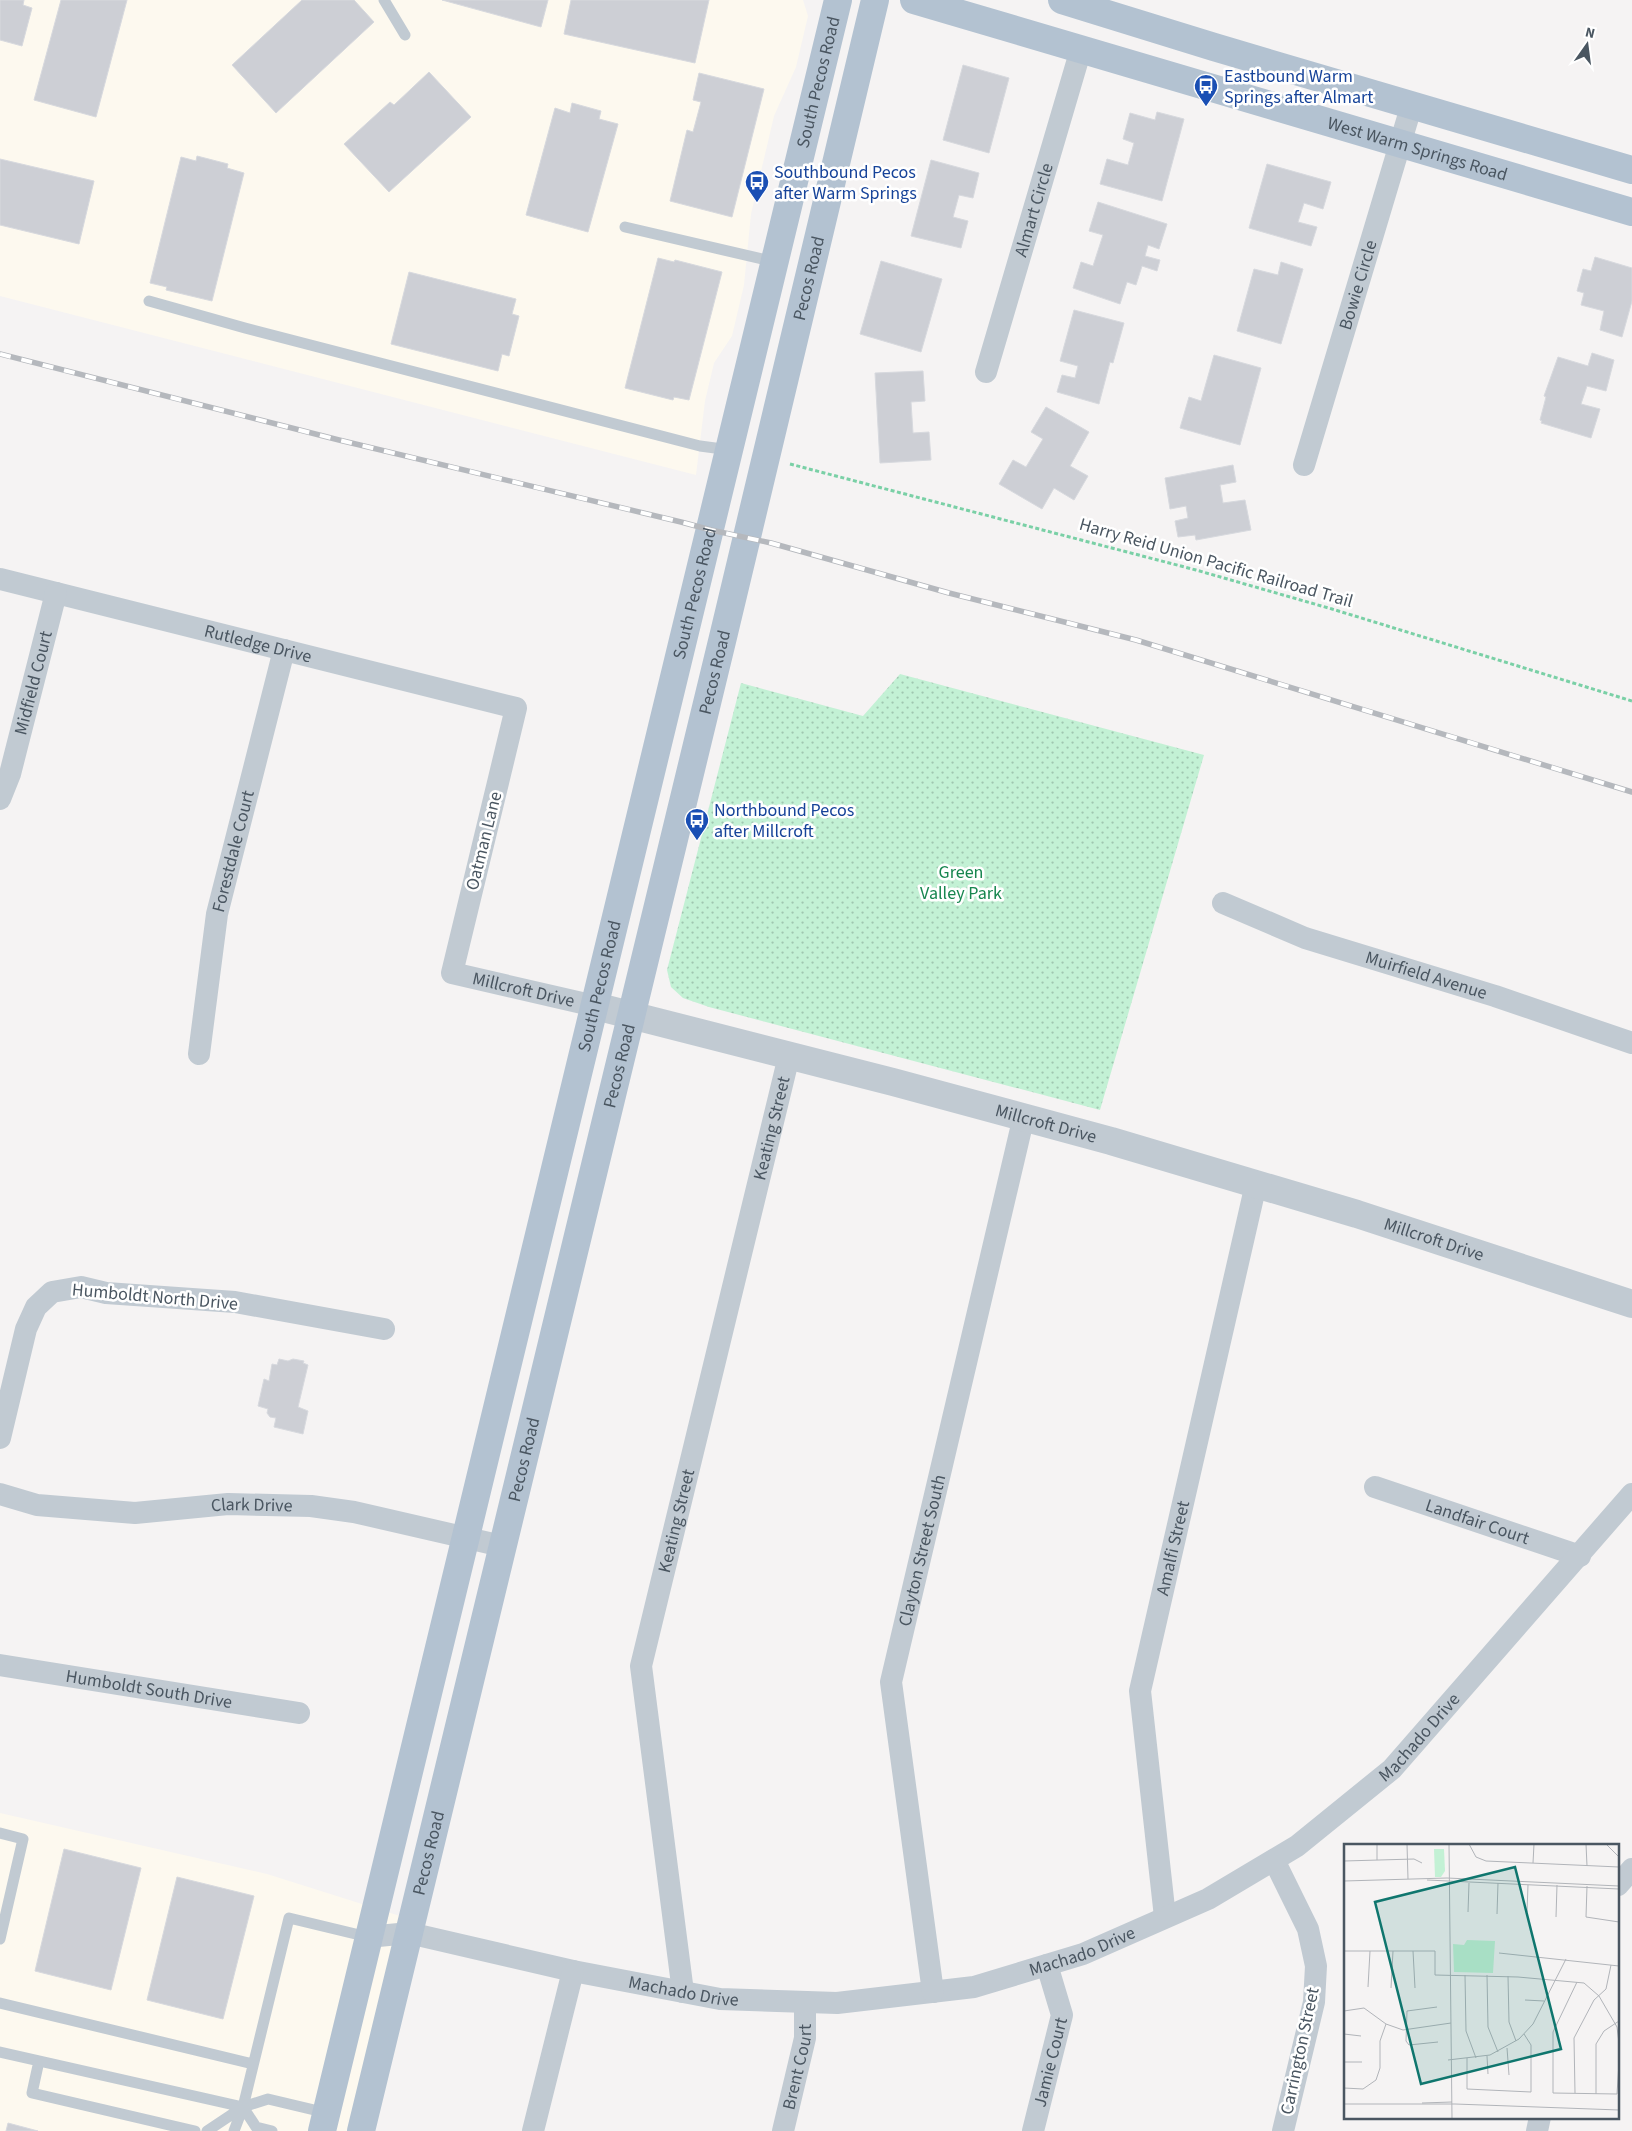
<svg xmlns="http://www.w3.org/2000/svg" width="1632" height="2131" font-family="'Source Sans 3',sans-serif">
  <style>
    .commercial { fill: #fdf9ef }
    .park { fill: url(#park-dots) }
    .building { fill: #cdcfd5; stroke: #d7d9de }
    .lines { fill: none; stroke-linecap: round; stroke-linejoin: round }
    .path { stroke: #7ad0a6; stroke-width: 3; stroke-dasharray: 4 2.5; stroke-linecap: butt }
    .service { stroke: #c1cad2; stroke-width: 11 }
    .minor { stroke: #c1cad2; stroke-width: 22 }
    .tertiary { stroke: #c1cad2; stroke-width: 28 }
    .primary { stroke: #b3c2d1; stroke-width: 28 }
    .rail-casing { stroke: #b5b8bd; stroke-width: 5.5 }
    .rail { stroke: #fff; stroke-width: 4; stroke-dasharray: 11; stroke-linecap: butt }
    .labels { text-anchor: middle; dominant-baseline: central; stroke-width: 5; stroke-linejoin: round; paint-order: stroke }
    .transit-label { font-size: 18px; fill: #164399; stroke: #fff; text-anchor: start }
    .street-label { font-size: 18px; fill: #4a5661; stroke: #fff }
    .park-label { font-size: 18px; fill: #17864f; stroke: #fff }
    .inset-road { fill: none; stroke: #b1b4b9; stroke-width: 1 }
    .view { fill: #0f766e; fill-opacity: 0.15; stroke: #0f766e; stroke-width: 2.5 }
    .inset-edge { fill: none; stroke: #4a5661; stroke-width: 2.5 }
  </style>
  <defs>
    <pattern id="park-dots" width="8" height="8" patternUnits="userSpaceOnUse" patternTransform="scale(1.25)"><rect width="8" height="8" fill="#c3f1d5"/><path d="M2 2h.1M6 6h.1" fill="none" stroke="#a0c6b0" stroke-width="1.8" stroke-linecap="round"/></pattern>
  </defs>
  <rect width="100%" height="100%" fill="#f5f3f3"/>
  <path class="commercial" d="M0,0H803L808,16L796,67L774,116L751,214L744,285L732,336L714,363L705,401L696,475L0,296Z
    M0,1813L267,1874L400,1916L347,2131H0Z"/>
  <path class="park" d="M900,674L1204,755L1100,1110L709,1007L683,998L671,987L667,970L741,683L863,716Z"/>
  <path class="building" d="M0,0H24L23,5L32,8L22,46L0,40Z
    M61,0H127L96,117L34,100Z
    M302,0H354L374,22L276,113L232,65Z
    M442,0H548L541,27Z
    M571,0H709L695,63L564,34Z
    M963,65L1009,78L989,153L943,140Z
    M429,72L471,117L389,192L344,144L390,102L394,105Z
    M699,73L764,89L732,217L670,201L687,130L693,132L701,102L693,100Z
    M572,103L601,111L599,119L618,124L588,232L526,215L555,108L570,113Z
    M1157,112L1184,119L1162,201L1100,184L1107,159L1128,165L1134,143L1123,139L1130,113L1155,120Z
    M197,156L228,164L227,168L244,173L212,301L166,290L167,287L150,283L181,157L196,161Z
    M0,159L94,181L79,244L0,225Z
    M931,160L979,173L973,198L959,195L953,217L968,221L961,248L911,236Z
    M1267,164L1331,182L1323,209L1304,203L1298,222L1317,227L1311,246L1249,228Z
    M1098,202L1167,224L1159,249L1148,245L1145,256L1160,260L1157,271L1142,266L1136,285L1127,282L1120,304L1073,288L1081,262L1093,266L1103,235L1089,231Z
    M1595,257L1632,268V301L1622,337L1600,330L1604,311L1581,305L1584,293L1577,291L1583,269L1591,271Z
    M658,258L674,262L675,260L722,272L689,400L674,397L673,400L625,388Z
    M881,261L942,279L921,352L860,334Z
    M1281,262L1303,269L1281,344L1237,331L1254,269L1278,275Z
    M409,272L516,299L512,314L519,316L509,356L502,354L498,371L391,344Z
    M1074,310L1124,323L1113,363L1110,362L1099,404L1057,392L1062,375L1075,378L1078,366L1060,361Z
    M1592,353L1614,360L1606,391L1587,386L1581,404L1600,409L1591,438L1541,423L1542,421L1540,420L1546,397L1544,396L1558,357L1588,366Z
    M1214,355L1261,368L1240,445L1180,428L1189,397L1201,401Z
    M923,371L925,401L911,402L913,433L929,432L931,460L880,463L875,373Z
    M1046,407L1089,432L1070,466L1088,476L1074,500L1054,488L1042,509L999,484L1013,460L1026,467L1043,439L1031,432Z
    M1233,465L1236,482L1220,485L1223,503L1245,500L1251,530L1196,540L1195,535L1178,537L1175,521L1188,518L1186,506L1170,509L1165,478Z
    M279,1359L288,1361L293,1359L304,1361L303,1363L308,1365L298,1407L308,1411L303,1434L274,1427L276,1418L270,1417L267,1413L268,1409L258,1406L264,1379L269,1381L272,1364L277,1365Z
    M64,1849L141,1868L111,1990L35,1971Z
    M177,1877L254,1896L223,2019L147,2000Z
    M8,2123L38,2131H6Z"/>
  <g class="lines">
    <path class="path" d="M790,464L1196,570L1332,609L1632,701"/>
    <path class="service" d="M384,0L405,35
      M625,227L775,262
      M149,301L245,328L700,446L730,450
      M0,1833L23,1839L0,1939
      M0,2003L253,2064
      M0,2052L243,2107L256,2127L272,2131
      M39,2061L32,2093L195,2131
      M207,2131L243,2107L268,2099L327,2113
      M234,2131L243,2107L289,1918L368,1937"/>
    <g class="minor">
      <path id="s1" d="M986,372L1081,49"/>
      <path id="s2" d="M1304,465L1412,104"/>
      <path id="s3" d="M0,579L516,708L452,973L595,1006"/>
      <path id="s4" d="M0,799L10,774L56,593"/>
      <path id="s5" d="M1223,903L1305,938L1495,996L1632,1043"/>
      <path id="s6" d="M199,1054L217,914L284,650"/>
      <path d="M0,1438L26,1329L36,1307L52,1292L81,1287L106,1293L235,1302L384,1329"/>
      <path id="s7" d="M1375,1487L1580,1556"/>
      <path id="s8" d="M0,1494L37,1505L135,1513L228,1504L311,1506L354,1512L502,1546"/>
      <path id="s9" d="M0,1665L299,1713"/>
      <path d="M1274,1860L1308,1929L1316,1966L1314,2002L1283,2131"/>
      <path d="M1618,1885L1632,1869"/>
      <path id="s10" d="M1165,1917L1140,1691L1256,1184"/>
      <path id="s11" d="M368,1937L409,1933L573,1971L720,1999L837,2003L974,1987L1083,1954L1208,1899L1297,1846L1392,1769L1632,1494"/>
      <path id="s12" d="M683,1992L641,1666L789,1056"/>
      <path id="s13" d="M933,1992L891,1682L1024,1116"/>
      <path d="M533,2131L573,1971"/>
      <path id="s14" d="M783,2131L805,2038V2002"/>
      <path id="s15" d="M1033,2131L1062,2015L1047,1965"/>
      <path d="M1537,2131L1540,2117"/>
    </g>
    <path class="tertiary" id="s16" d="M595,1006L893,1082L1111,1141L1357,1214L1632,1304"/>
    <g class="primary">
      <path id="s17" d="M914,0L1632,212"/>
      <path d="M1062,0L1214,47L1632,170"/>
      <path id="s18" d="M322,2131L838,0"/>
      <path id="s19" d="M361,2131L724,633L875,0"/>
    </g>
    <g class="rail-casing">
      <path id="rail" d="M0,354L339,440L681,522L711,530L771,543L949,593L1136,640L1632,792"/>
    </g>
    <use href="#rail" class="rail"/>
  </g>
  <defs>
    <g id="bus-pin" transform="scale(1.25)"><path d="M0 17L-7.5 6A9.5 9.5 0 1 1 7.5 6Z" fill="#1a4fb4" stroke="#fff"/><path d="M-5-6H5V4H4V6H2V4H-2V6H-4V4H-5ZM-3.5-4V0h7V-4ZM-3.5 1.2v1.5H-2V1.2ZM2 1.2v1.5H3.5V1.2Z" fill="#fff"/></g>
  </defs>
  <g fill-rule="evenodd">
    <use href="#bus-pin" x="1206" y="86"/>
    <use href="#bus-pin" x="757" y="182"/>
    <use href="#bus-pin" x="697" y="820"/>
  </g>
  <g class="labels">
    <g class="transit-label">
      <text x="1224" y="76">Eastbound Warm<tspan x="1224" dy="21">Springs after Almart</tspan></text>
      <text x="774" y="172">Southbound Pecos<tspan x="774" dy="21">after Warm Springs</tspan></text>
      <text x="714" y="810">Northbound Pecos<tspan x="714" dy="21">after Millcroft</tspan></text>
    </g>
    <g class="street-label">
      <text stroke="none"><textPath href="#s18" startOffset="2108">South Pecos Road</textPath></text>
      <text stroke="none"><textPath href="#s17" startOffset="525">West Warm Springs Road</textPath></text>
      <text stroke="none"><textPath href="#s1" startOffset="169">Almart Circle</textPath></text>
      <text stroke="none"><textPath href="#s19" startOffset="1906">Pecos Road</textPath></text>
      <text stroke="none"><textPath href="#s2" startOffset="188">Bowie Circle</textPath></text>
      <text transform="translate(1216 563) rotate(16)">Harry Reid Union Pacific Railroad Trail</text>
      <text stroke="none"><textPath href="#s18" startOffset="1582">South Pecos Road</textPath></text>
      <text stroke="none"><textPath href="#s3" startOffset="266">Rutledge Drive</textPath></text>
      <text stroke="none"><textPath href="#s19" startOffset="1501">Pecos Road</textPath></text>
      <text stroke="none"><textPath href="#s4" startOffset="121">Midfield Court</textPath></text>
      <text transform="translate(484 841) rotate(-76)">Oatman Lane</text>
      <text stroke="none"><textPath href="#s6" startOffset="206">Forestdale Court</textPath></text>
      <text stroke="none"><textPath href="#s5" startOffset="216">Muirfield Avenue</textPath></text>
      <text stroke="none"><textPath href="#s18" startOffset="1178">South Pecos Road</textPath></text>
      <text stroke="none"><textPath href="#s3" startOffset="878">Millcroft Drive</textPath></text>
      <text stroke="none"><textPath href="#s19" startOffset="1096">Pecos Road</textPath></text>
      <text stroke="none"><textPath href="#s16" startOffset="466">Millcroft Drive</textPath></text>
      <text stroke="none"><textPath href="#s12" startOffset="882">Keating Street</textPath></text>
      <text stroke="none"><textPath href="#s16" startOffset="871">Millcroft Drive</textPath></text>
      <text transform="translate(155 1297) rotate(5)">Humboldt North Drive</text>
      <text stroke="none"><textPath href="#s19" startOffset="691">Pecos Road</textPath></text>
      <text stroke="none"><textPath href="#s8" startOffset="254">Clark Drive</textPath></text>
      <text stroke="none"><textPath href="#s12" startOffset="478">Keating Street</textPath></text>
      <text stroke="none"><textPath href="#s7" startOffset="108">Landfair Court</textPath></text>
      <text stroke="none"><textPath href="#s10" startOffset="374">Amalfi Street</textPath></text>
      <text stroke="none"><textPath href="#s13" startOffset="448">Clayton Street South</textPath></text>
      <text stroke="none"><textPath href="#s9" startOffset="151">Humboldt South Drive</textPath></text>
      <text stroke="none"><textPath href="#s11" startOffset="1132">Machado Drive</textPath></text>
      <text stroke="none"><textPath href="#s19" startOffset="286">Pecos Road</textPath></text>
      <text stroke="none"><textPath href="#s11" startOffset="728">Machado Drive</textPath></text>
      <text stroke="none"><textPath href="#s11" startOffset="322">Machado Drive</textPath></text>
      <text transform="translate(1300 2051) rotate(-78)">Carrington Street</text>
      <text stroke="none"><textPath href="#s15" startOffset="71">Jamie Court</textPath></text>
      <text stroke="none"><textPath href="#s14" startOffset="66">Brent Court</textPath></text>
    </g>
    <g class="park-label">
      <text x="961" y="872">Green<tspan x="961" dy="21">Valley Park</tspan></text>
    </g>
  </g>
  <g transform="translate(1344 1844)">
    <rect width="275" height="275" fill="#f5f3f3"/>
    <path d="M90,5H100L101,27L97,33H91Z" fill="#c3f1d5"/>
    <path d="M123,96L151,97L149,129L110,128L109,100L120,101Z" fill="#c3f1d5"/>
    <path class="inset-road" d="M33,0V16M63,0L64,35M105,0L108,275M125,0L132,13L142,17L275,23M242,0L243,22M262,0L275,13M0,17L70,15L78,19M189,19L190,0M83,36L275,45M0,37L103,34L275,42M243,42L242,73L275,78M124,68L125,39M183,68L184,41M153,70L154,39M212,73L213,41M0,107H91V131L174,133L240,139L255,152L273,183L275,199M69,107L71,144M155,109L275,122M121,131L122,187L132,214M143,131L144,183L154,208M164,132L165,178L172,197M233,138L209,188V249L273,250L275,219M24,143L26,107M47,144L49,107M181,156L200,157M93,163L63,167L62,197L65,201L94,198M0,167L20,164L42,180L59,186L107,179M0,190L17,192M163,204L165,231M143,212L144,230M123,214V245L187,248V201L180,190M104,216L146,211L175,195L189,180L222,115M0,218H18M0,244L19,245L32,236L36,224V197L42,180M231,249L230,194L250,156L262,145L267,121M252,250V200L260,187L275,177M78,259L108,258M0,260H111L275,266M49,275H78"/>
    <path class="view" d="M171,23L217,205L77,240L31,58Z"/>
    <rect width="275" height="275" class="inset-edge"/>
  </g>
  <g transform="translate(1587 45) rotate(14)" stroke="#ffffff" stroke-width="4" paint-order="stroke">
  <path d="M0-4L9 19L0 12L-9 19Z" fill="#4a5661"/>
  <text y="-8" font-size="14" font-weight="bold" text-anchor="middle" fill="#4a5661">N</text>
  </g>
</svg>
